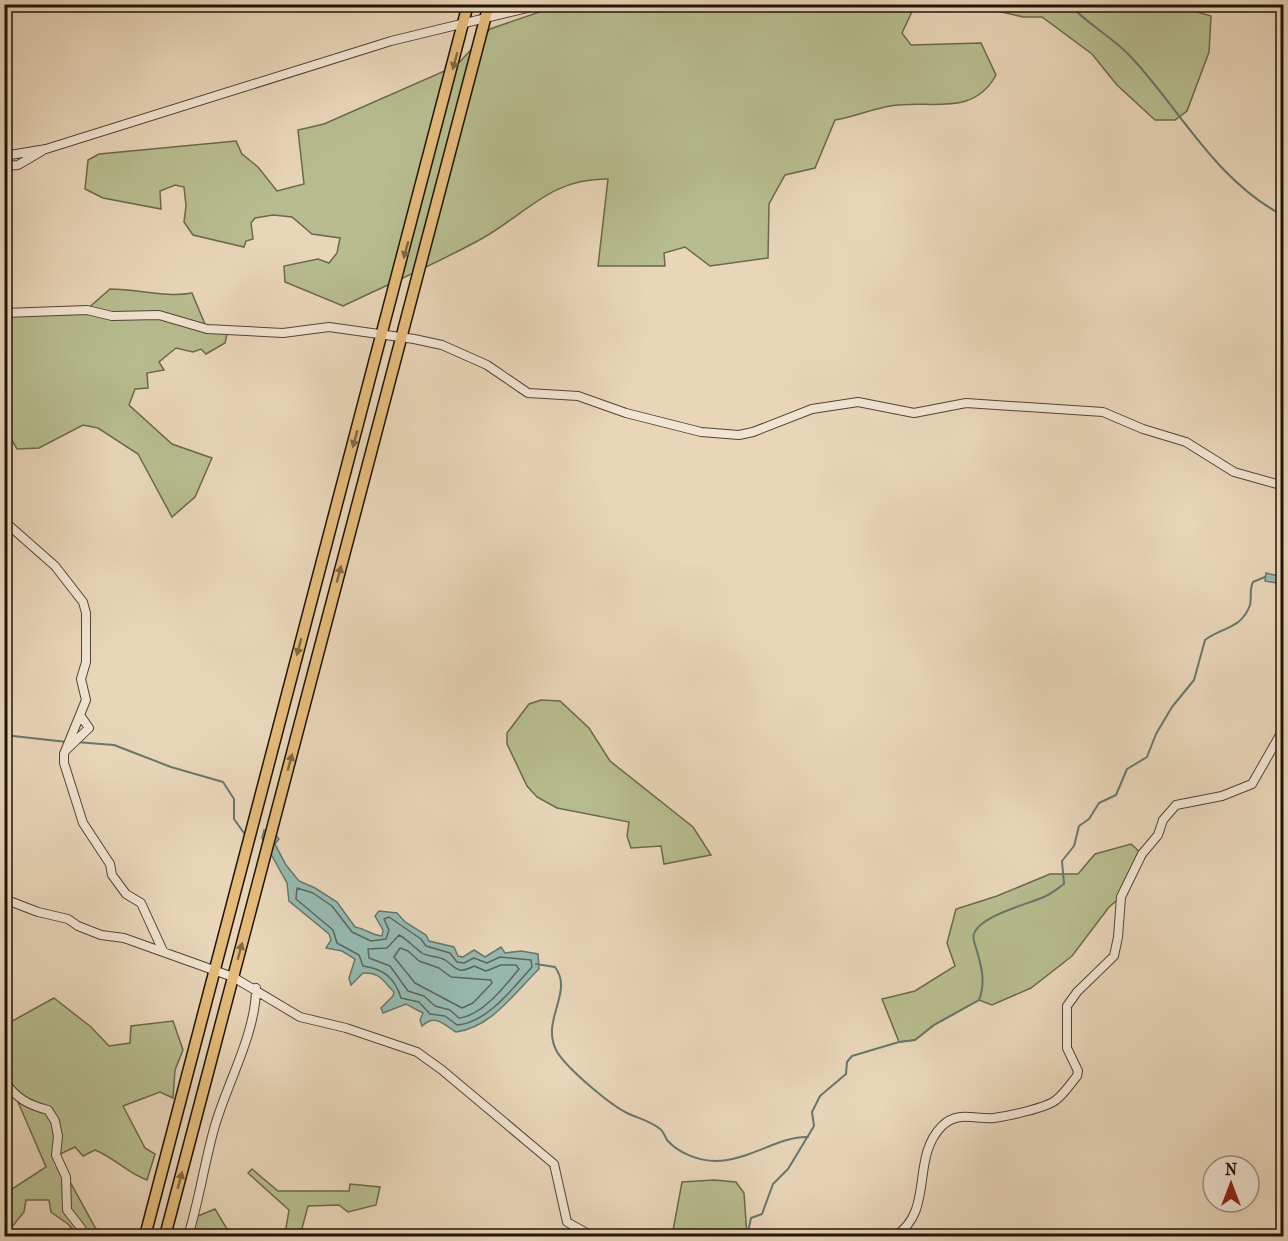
<svg xmlns="http://www.w3.org/2000/svg" width="1288" height="1241" font-family="'IM FELL French Canon',serif">
  <style>
    .green { fill: #b7bd8f; stroke: #6c684b; stroke-width: 1.5 }
    .water { fill: #97b9b1; stroke: #67776d; stroke-width: 1.5 }
    .lines { fill: none; stroke-linecap: round; stroke-linejoin: round }
    .shore { stroke: #5c665c; stroke-width: 1.5 }
    .stream { stroke: #67776d; stroke-width: 2 }
    .minor-casing { stroke: #524434; stroke-width: 10 }
    .highway-casing { stroke: #201407; stroke-width: 13 }
    .minor { stroke: #f1e4d2; stroke-width: 8 }
    .highway { stroke: #e4bb7c; stroke-width: 10 }
    .oneway { fill: #826842 }
  </style>
  <rect width="100%" height="100%" fill="#e9d6b9"/>
  <filter id="stains"><feTurbulence type="fractalNoise" baseFrequency=".00333" numOctaves="4"/><feColorMatrix values="0 0 0 0 .2 0 0 0 0 .09 0 0 0 0 .02 0 0 0 .5 -.17"/></filter>
  <radialGradient id="worn" r=".72"><stop offset=".6" stop-color="#630" stop-opacity="0"/><stop offset="1" stop-color="#630" stop-opacity=".3"/></radialGradient>
  <path class="green" d="M560,5H915L902,33L911,45L981,43L996,75C973,118 929,99 890,106C872,109 854,117 835,120L815,168L785,175L769,204L768,258L710,266L685,247L664,253L665,266H598L608,179C552,178 528,212 483,238C438,263 389,284 343,306L285,282L284,266L318,259L329,263L337,253L340,238L312,234L292,217L273,215L255,218L251,223L253,239L246,241L244,247L193,235L184,222L186,206L184,187L175,185L160,191L161,209L103,198L85,189L88,160L99,154L236,141L242,154L258,167L277,191L304,184L298,130L324,124L456,66L490,29Z
    M971,5H1168L1169,11L1187,9L1211,16L1209,52L1187,111L1175,120H1155L1117,85L1092,54L1042,17H1023Z
    M110,289C138,289 166,298 192,293L207,329L228,330L225,343L206,354L201,349L193,352L176,348L159,362L164,370L147,373L148,388L135,389L129,405L172,444L212,458L195,497L172,517L138,454L98,428L83,425L39,448L17,449L10,437L5,438L4,333L8,314L86,310Z
    M541,700L560,701L589,728L610,761L693,827L711,855L664,864L661,846L631,848L627,836L629,822L557,808L537,797L527,786L507,744V733L529,704Z
    M1131,844L1142,854L1121,897L1109,907L1072,956L1031,988L992,1005L979,1000L934,1025L915,1040L899,1042L882,999L915,991L955,966L947,943L956,909L997,896L1050,874H1078L1095,854Z
    M54,998L91,1027L109,1046L130,1043L131,1026L173,1021L183,1050L175,1070L173,1098L160,1092L123,1106L145,1148L155,1154L147,1180C127,1173 115,1158 95,1150L83,1156L75,1147L56,1156L96,1229L108,1232L109,1236H78L68,1224L51,1212L49,1200H26L24,1212L11,1228L15,1236H5V1198L12,1195V1189L46,1167L15,1095L5,1097V1025Z
    M252,1169L278,1191H349L350,1184L380,1187L376,1205L348,1212L339,1205L308,1206L300,1236L285,1234L289,1210L248,1173Z
    M714,1180L736,1182L744,1193L747,1236H672L682,1182Z
    M215,1209L227,1229L213,1236H187L195,1229L193,1218Z"/>
  <path class="water" d="M1266,573L1283,577V584L1265,581Z
    M264,830L274,833L279,839L275,844L286,865L299,881L315,888L337,902L355,927C366,929 371,935 382,936L383,930L375,916L379,911L397,913L405,922L426,935L429,941L454,947L458,956L463,957L474,950L485,957L501,947L505,953L521,951L538,954L539,969C514,993 492,1027 456,1032C444,1025 436,1013 422,1026L420,1020L423,1013L406,1004L383,1013L381,1008L393,996L394,992C383,981 380,972 363,973L351,985L349,978L355,959L342,951L326,948L331,940L329,934L289,901L287,883L262,838Z"/>
  <g class="lines">
    <path class="shore" d="M297,888L313,893L332,906L352,932L371,941L386,939L389,930L384,919L389,917L421,939L426,946L450,953L457,962L464,963L474,958L487,963L500,957L531,960L532,967C513,988 487,1023 457,1025L445,1016L430,1014L419,1002L401,998C395,978 384,969 363,966L359,955L337,943L333,930L296,899Z
      M399,935C408,940 415,948 422,953C428,957 439,956 445,960C457,968 457,975 474,966L486,971L501,965H516L519,969C505,986 482,1016 459,1018L450,1010L435,1006L424,996L408,991L390,966L369,958L368,949L387,948Z
      M400,948L408,951L419,961L439,968L451,977L491,980L492,983L473,1003L462,1008L415,983L394,957Z"/>
    <path class="stream" d="M1069,4C1088,25 1113,37 1132,58C1181,111 1216,181 1284,216
      M4,735L67,742
      M76,742L114,745L171,767L223,782L234,799V819L244,833
      M536,964L555,967C574,992 541,1019 556,1050C565,1067 609,1104 627,1113C637,1118 651,1121 660,1129C663,1131 665,1136 667,1140C678,1153 699,1161 716,1161C748,1161 779,1136 808,1137
      M747,1236L751,1218L762,1214L773,1184L788,1169L814,1126L812,1112L820,1096L846,1074L847,1062L852,1056L899,1042L915,1040L934,1025L979,1000C987,979 980,962 974,941C967,919 1028,904 1044,897C1051,894 1057,889 1064,884L1062,861L1074,846L1079,826L1089,819L1099,803L1116,795L1127,769L1147,757L1156,734L1172,707L1194,680L1205,640C1221,627 1241,630 1250,605C1252,596 1249,590 1253,582L1265,577"/>
    <g class="minor-casing">
      <path id="minor" d="M4,156L46,149L391,41L544,4
        M4,166L18,165L42,151
        M4,313L87,310L112,316L159,315L207,329L283,333L329,327L414,339L442,345L487,365L528,393L578,396L626,413L701,432L739,435L753,432L812,409L858,402L914,413L966,403L1103,412L1143,429L1186,442L1234,472L1284,486
        M4,521L55,566L83,602L86,613V662L81,679L86,700L64,754V763L83,823L110,864L112,875L126,894L141,903L163,951
        M66,750L89,728L80,715
        M4,899L38,912L68,919L78,926L101,935L124,938L233,977L300,1017L346,1028L417,1052L442,1070L554,1164L567,1222L592,1236
        M4,1081C16,1098 28,1105 48,1110L55,1121L58,1136L56,1155L66,1177L67,1210L81,1228L84,1236
        M188,1236C199,1201 204,1165 214,1129C226,1085 256,1034 256,988
        M895,1236C935,1211 910,1158 942,1126C958,1110 976,1120 994,1118C1008,1116 1046,1108 1056,1100C1064,1094 1071,1083 1077,1076L1078,1071L1067,1048V1006L1077,992L1114,956L1118,937L1121,897L1142,854L1158,835L1163,820L1176,805L1222,796L1252,784L1284,728"/>
    </g>
    <g class="highway-casing">
      <path id="highway" d="M145,1236L468,4
        M165,1236L489,4"/>
    </g>
    <use href="#minor" class="minor"/>
    <use href="#highway" class="highway"/>
  </g>
  <defs><path id="oneway-solid" d="M-6-.8H1V-3.2L6.5 0L1 3.2V.8H-6Z" transform="scale(1.5)"/></defs>
  <g class="oneway">
    <use href="#oneway-solid" transform="translate(455 61) rotate(105)"/>
    <use href="#oneway-solid" transform="translate(406 250) rotate(105)"/>
    <use href="#oneway-solid" transform="translate(355 439) rotate(105)"/>
    <use href="#oneway-solid" transform="translate(339 574) rotate(-75)"/>
    <use href="#oneway-solid" transform="translate(299 647) rotate(105)"/>
    <use href="#oneway-solid" transform="translate(290 762) rotate(-75)"/>
    <use href="#oneway-solid" transform="translate(240 951) rotate(-75)"/>
    <use href="#oneway-solid" transform="translate(180 1180) rotate(-75)"/>
  </g>
  <rect width="1288" height="1241" fill="none" stroke="#e9d6b9" stroke-width="24"/>
  <rect x="6" y="6" width="1276" height="1229" fill="none" stroke="#201407" stroke-width="3"/>
  <rect x="12" y="12" width="1264" height="1217" fill="none" stroke="#201407" stroke-width="1.5"/>
  <g transform="translate(1231 1184)"><circle r="28" fill="#f1e4d2" stroke="#9d9181" stroke-width="1.5"/>
  <path d="M0-4.5L10 22L0 15L-10 22Z" fill="#8f2418"/>
  <text y="-9" font-size="16" font-weight="bold" text-anchor="middle" fill="#201407">N</text>
  </g>
  <rect width="100%" height="100%" filter="url(#stains)"/>
  <rect width="100%" height="100%" fill="url(#worn)"/>
</svg>
